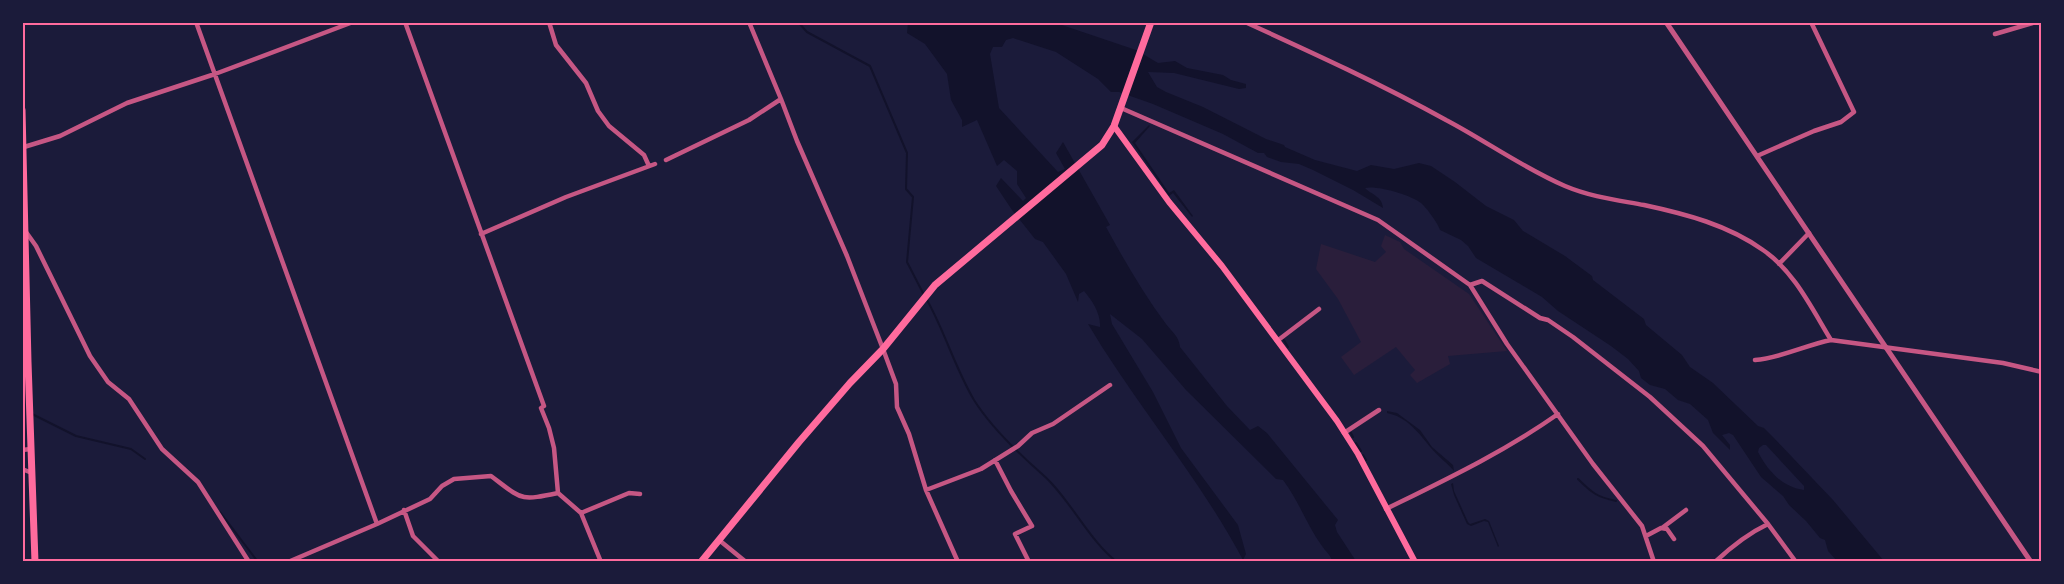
<svg xmlns="http://www.w3.org/2000/svg" width="2064" height="584" font-family="Jost,sans-serif">
  <style>
    .green { fill: #2a1e3b }
    .water { fill: #12122b; fill-rule: evenodd }
    .lines { fill: none; stroke-linecap: round; stroke-linejoin: round }
    .stream { stroke: #12122b; stroke-width: 2 }
    .minor { stroke: #c65784; stroke-width: 4.5 }
    .tertiary { stroke: #c65784; stroke-width: 5 }
    .secondary { stroke: #ff6b9d; stroke-width: 6 }
    .primary { stroke: #ff6b9d; stroke-width: 7 }
    .trunk { stroke: #ff6b9d; stroke-width: 7 }
    .neatline { fill: none; stroke: #ff6b9d; stroke-width: 2 }
  </style>
  <rect width="100%" height="100%" fill="#1b1b3a"/>
  <path class="green" d="M1385,235L1400,242L1404,249L1469,294L1507,351L1448,356L1450,364L1417,383L1410,375L1415,370L1396,347L1354,375L1341,357L1361,342L1338,299L1316,269L1321,244L1375,262L1386,252L1381,246Z"/>
  <path class="water" d="M908,23H1056L1136,50L1158,63L1175,61L1187,68L1223,75L1231,80L1246,84V88L1239,89L1174,73L1148,72L1157,87L1166,92L1203,107L1266,139L1284,145L1285,147L1315,160L1357,171L1371,165L1394,169L1419,163L1431,166L1455,182L1486,206L1514,220L1523,231L1565,256L1592,276L1593,280L1644,319L1646,325L1682,355L1690,367L1713,383L1758,426L1764,428L1773,437L1833,500L1884,561H1837L1828,551L1825,540L1820,538L1806,521L1789,505L1783,496L1761,477L1733,435L1729,433L1722,435L1730,445V450L1713,433L1708,420L1690,404L1678,400L1665,389L1650,385L1641,378L1639,371L1628,359L1611,346L1558,311L1542,297L1476,258L1468,246L1461,240L1440,230C1438,223 1426,207 1421,203C1411,195 1377,185 1365,188C1372,195 1382,196 1383,208L1353,190L1313,170L1299,164L1281,162L1267,157L1264,153H1258L1223,134L1153,104L1119,92H1111L1098,79L1056,52L1013,38L1006,40L1002,47H993L990,54L999,108L1058,172L1065,169L1056,153L1063,142L1110,225L1106,227C1124,260 1143,293 1166,324C1172,332 1179,336 1180,347L1227,406L1250,430L1258,426L1267,433L1338,520L1335,525L1337,532L1356,561H1332C1330,554 1326,552 1322,546C1307,526 1299,501 1283,480L1276,479L1186,390L1142,339L1110,314L1112,324L1153,392L1181,448L1238,525L1246,554L1243,560C1199,477 1136,405 1088,324L1100,327C1101,314 1092,300 1084,291L1079,294L1078,302L1066,274L1043,242L1035,239L1012,210L996,186L1001,178L1023,201L1026,198L1017,184V171L1004,160L997,166L977,120L962,127V120L951,100L947,74L925,44L907,33ZM1763,445H1766L1804,486V490C1782,487 1768,471 1758,452L1759,448Z
    M1149,125L1150,126L1135,143L1169,193L1174,190L1193,216L1192,217L1173,193L1169,196L1132,142Z
    M1387,411L1397,413L1420,430L1432,447L1453,465L1454,471C1448,464 1438,456 1431,448C1418,432 1407,417 1387,413Z
    M1453,483L1454,491L1468,522L1470,524L1485,519L1489,521L1499,546L1498,547L1488,522L1484,521L1471,526L1467,524L1454,495L1451,484Z"/>
  <g class="lines">
    <path class="stream" d="M798,22L807,32L870,66L907,153L906,189L913,197L907,262L924,295
      M927,300C945,332 955,368 974,400C991,427 1018,453 1042,474C1069,497 1089,541 1117,562
      M1284,340L1288,347
      M32,414L76,436L131,449L145,459
      M1351,433L1353,437
      M1356,443L1361,451
      M1363,455L1366,460
      M1578,479C1592,493 1597,497 1616,501
      M220,512L258,562"/>
    <path class="minor" d="M196,22L377,524
      M405,22L544,406L541,408L549,428L554,448L558,493L581,513L601,562
      M549,22L556,45L586,83L598,111L609,126L644,155L649,166
      M749,22L781,99L797,141L847,256L883,349L896,384L897,407L909,434L926,490L958,562
      M1245,22C1313,53 1381,84 1446,120C1486,141 1523,168 1565,186C1591,197 1617,200 1644,205C1686,214 1728,225 1763,250C1794,271 1812,309 1831,340L2003,363L2042,372
      M1995,34L2036,22
      M1121,108L1378,220L1470,285L1507,344L1593,464L1642,526L1654,562
      M24,147L60,136L127,103L215,74L353,22
      M1757,156L1814,131L1841,122L1854,112L1811,22
      M666,160L749,120L781,99
      M26,232L36,246L90,356L108,382L129,399L162,449L198,482L249,562
      M481,234L566,197L655,164
      M1779,264L1809,233
      M1470,285L1482,281L1540,318L1548,320L1573,337L1650,397L1703,446L1768,524L1796,562
      M1277,341L1319,309
      M1755,360C1781,358 1806,345 1831,340
      M1344,433L1379,410
      M22,450L31,449
      M995,460L1011,491L1032,526L1015,534L1029,562
      M22,469L32,473
      M926,490L981,469L1018,446L1032,433L1053,424L1110,385
      M1386,509C1445,480 1504,452 1558,414
      M404,510L413,536L439,562
      M581,513L629,493L640,494
      M1662,528L1686,510
      M1646,536L1661,528L1667,529L1674,539
      M719,540L746,562
      M288,562L377,524L430,499L442,486L454,479L491,476C523,500 519,501 558,493
      M1715,562C1732,546 1747,534 1768,524"/>
    <path class="tertiary" d="M1666,22L2031,562"/>
    <path class="secondary" d="M1114,126L1169,202L1222,266L1337,421L1358,454L1415,562"/>
    <path class="primary" d="M701,562L799,442L850,383L883,349L935,285L1102,145L1114,126L1151,22"/>
    <path class="trunk" d="M22,110L28,362L35,562"/>
  </g>
  <rect width="2064" height="584" fill="none" stroke="#1b1b3a" stroke-width="48"/>
  <rect x="24" y="24" width="2016" height="536" class="neatline"/>
</svg>
